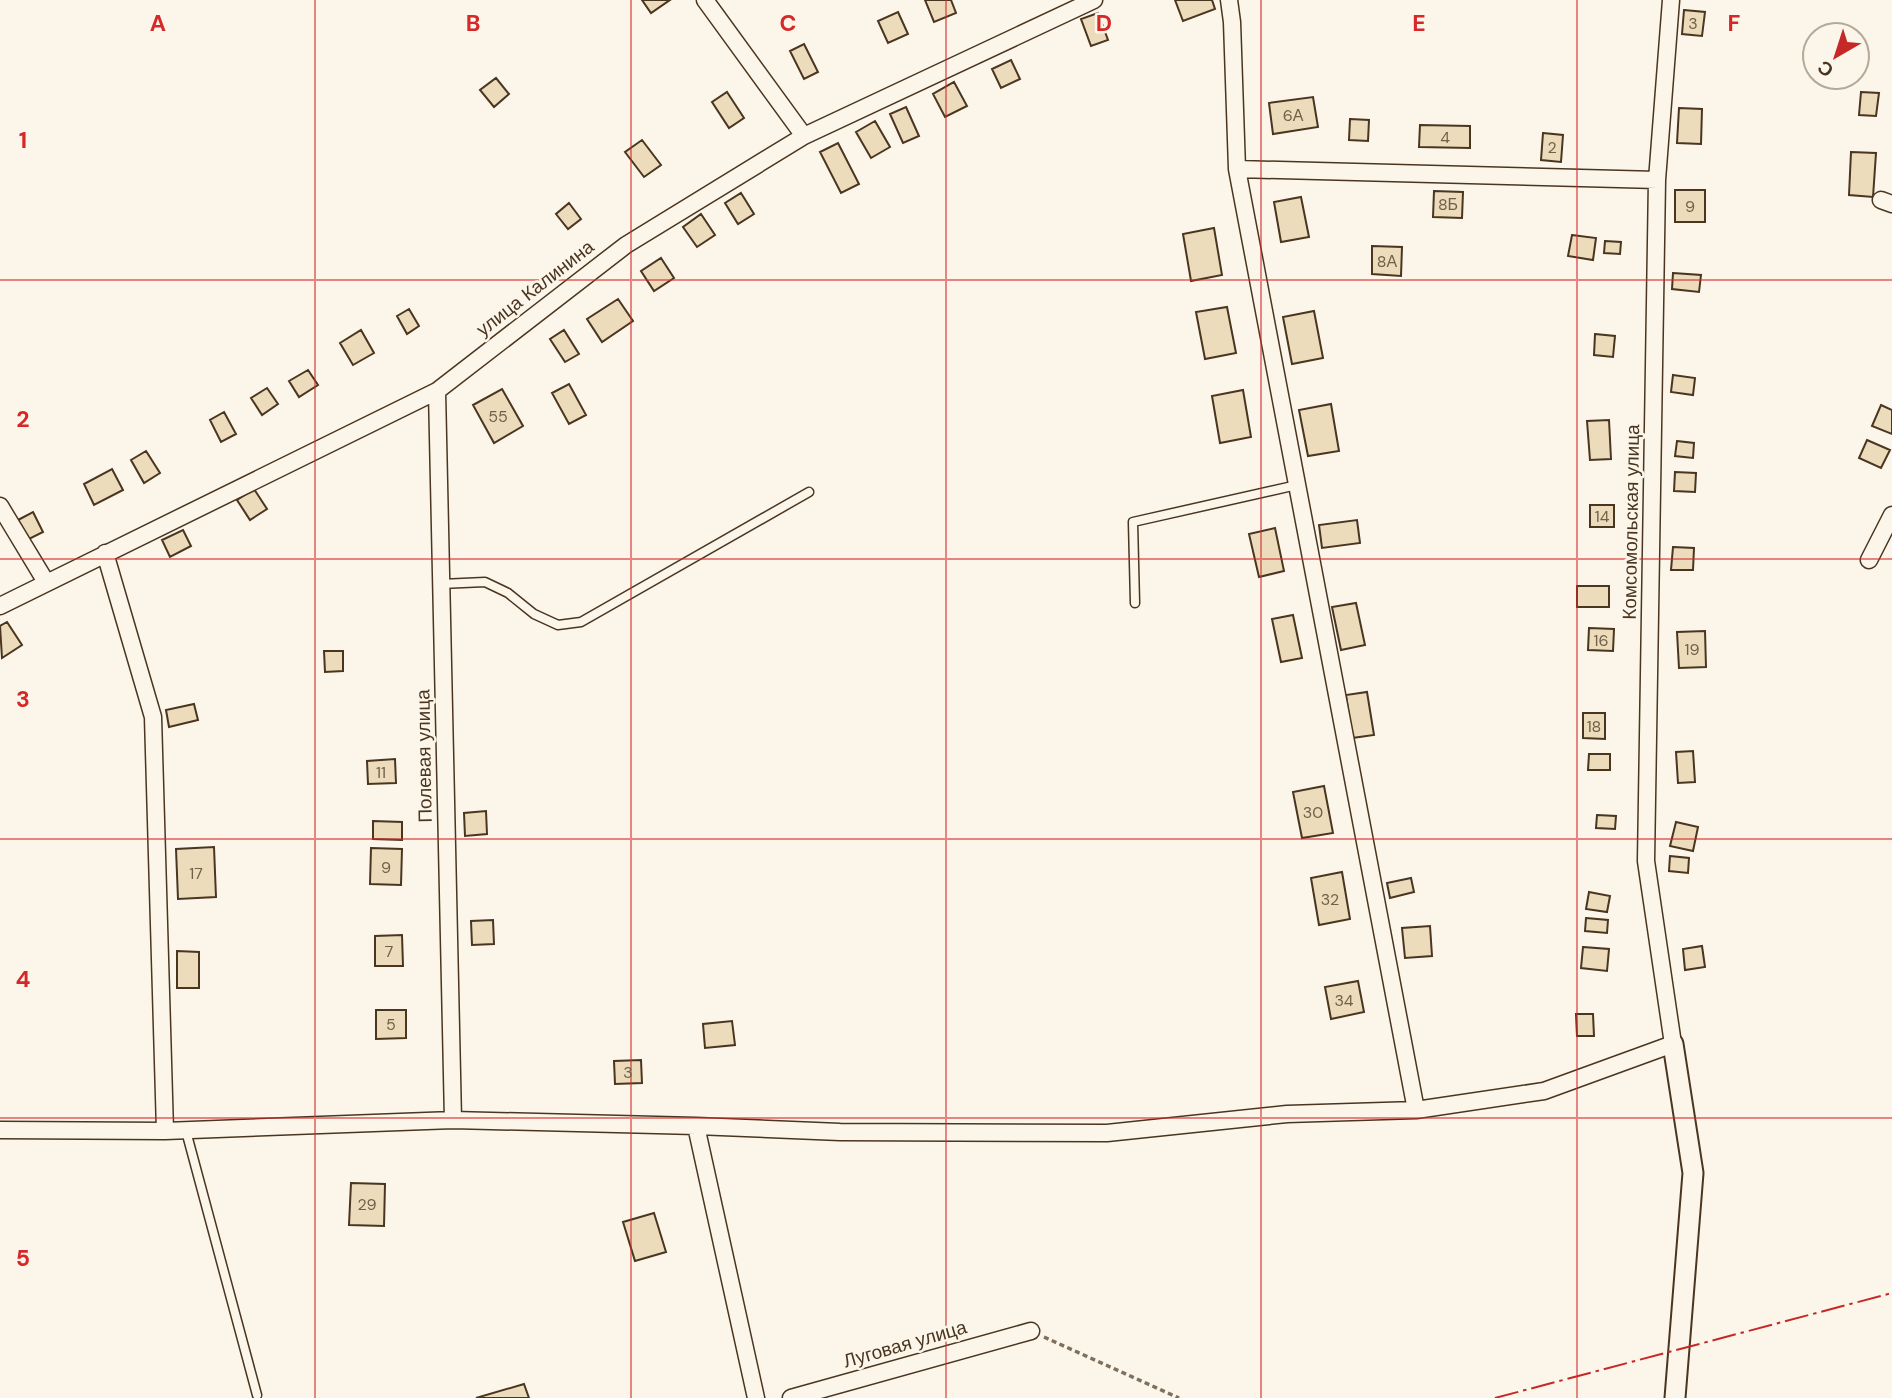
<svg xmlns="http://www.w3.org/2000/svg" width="1892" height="1398" font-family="'DM Sans',sans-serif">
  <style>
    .building { fill: #ecdcbc; stroke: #4a3520; stroke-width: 2 }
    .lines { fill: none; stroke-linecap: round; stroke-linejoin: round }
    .service-casing { stroke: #4a3520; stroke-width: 11 }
    .minor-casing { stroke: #4a3520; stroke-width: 19 }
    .tertiary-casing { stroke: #4a3520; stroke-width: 23 }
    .path { stroke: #7f6f5c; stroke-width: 3.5; stroke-dasharray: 5 3.5; stroke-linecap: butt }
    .service { stroke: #fbf6e9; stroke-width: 8 }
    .minor { stroke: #fbf6e9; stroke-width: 16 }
    .tertiary { stroke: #fbf6e9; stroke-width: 19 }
    .power { stroke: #c62828; stroke-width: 2; stroke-dasharray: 24 5 3.5 5; stroke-linecap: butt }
    .grid { fill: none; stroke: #d62828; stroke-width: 2; stroke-opacity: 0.55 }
    .labels { text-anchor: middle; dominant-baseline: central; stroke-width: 5; stroke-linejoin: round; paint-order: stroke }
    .number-label { font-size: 16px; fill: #725f47 }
    .street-label { font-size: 19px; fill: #4a3520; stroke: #fbf6e9 }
    .grid-label { font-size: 23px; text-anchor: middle; font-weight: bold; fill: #d62828; stroke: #fbf6e9; stroke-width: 5; stroke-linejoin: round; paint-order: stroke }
  </style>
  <rect width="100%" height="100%" fill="#fbf6e9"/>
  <path class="building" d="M642,0H670L651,13Z
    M925,0H951L956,13L934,22Z
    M1175,0H1212L1215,9L1183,21Z
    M1684,10L1705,12L1702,36L1682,34Z
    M898,12L908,34L888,43L878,21Z
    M1098,13L1108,40L1091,46L1081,19Z
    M804,44L818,72L804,79L790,51Z
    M1011,60L1020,79L1001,88L992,69Z
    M496,78L509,94L494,107L480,90Z
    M954,82L967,106L945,117L933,94Z
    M727,92L744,118L729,128L712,102Z
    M1861,92L1879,93L1876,116L1859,115Z
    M1313,97L1318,127L1273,134L1269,103Z
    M906,107L919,136L903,143L890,114Z
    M1679,108L1702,109L1701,144L1677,143Z
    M1350,119L1369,120L1368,141L1349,140Z
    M875,121L890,147L871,158L856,132Z
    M1420,125L1470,126V148L1419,147Z
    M1543,133L1563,135L1561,162L1541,160Z
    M642,140L661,165L644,177L625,152Z
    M838,143L859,184L841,193L820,152Z
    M1851,152L1876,153L1873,197L1849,195Z
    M1675,190H1705V222H1675Z
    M1434,191L1463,192L1462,218L1433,217Z
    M741,193L754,214L738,224L725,203Z
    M1301,197L1309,237L1281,242L1274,202Z
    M569,203L581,219L568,229L556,214Z
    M701,214L715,235L697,247L683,227Z
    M1214,228L1222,275L1191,281L1183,234Z
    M1572,235L1596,238L1593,260L1568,256Z
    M1605,241L1621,242L1620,254L1604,253Z
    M1372,246L1402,247L1401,276L1372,274Z
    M661,258L674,278L654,291L641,271Z
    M1673,273L1701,275L1699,292L1672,289Z
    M618,299L633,321L602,342L587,319Z
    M1227,307L1236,353L1205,359L1196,312Z
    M409,309L419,326L407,334L397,316Z
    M1314,311L1323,358L1292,364L1283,317Z
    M361,330L374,353L353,365L340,343Z
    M564,330L579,354L565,362L550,339Z
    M1595,334L1615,336L1613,357L1594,355Z
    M308,370L318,385L299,397L289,381Z
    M1673,375L1695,378L1693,395L1671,392Z
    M569,384L586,415L569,424L552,393Z
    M267,388L278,404L262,415L251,398Z
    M502,389L523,426L494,443L473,405Z
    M1243,390L1251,437L1220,443L1212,396Z
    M1331,404L1339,451L1308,456L1299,410Z
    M1881,405L1892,410V434L1872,426Z
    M224,412L236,434L221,442L210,420Z
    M1609,420L1611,459L1590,460L1587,421Z
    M1867,440L1890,450L1881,468L1859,458Z
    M1677,441L1694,443L1693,458L1675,456Z
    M146,451L160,473L144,483L131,460Z
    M112,469L123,490L94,505L84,484Z
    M1675,472L1696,473L1695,492L1674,491Z
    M254,489L267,509L250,520L237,500Z
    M1590,505H1614V527H1590Z
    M33,512L43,532L29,539L18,520Z
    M1357,520L1360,543L1322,548L1319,525Z
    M1275,528L1284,571L1259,577L1249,534Z
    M183,530L191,546L170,557L162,540Z
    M1673,547L1694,548L1693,570H1671Z
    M1577,586H1609V607H1577Z
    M1356,603L1365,645L1341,650L1332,607Z
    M1293,615L1302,658L1281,662L1272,619Z
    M7,622L22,645L2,658L0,626Z
    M1589,628L1614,629L1613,651L1588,650Z
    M1705,631L1706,667L1679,668L1677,632Z
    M324,651H343V671L325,672Z
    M1367,692L1374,735L1352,738L1346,695Z
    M194,704L198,720L169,727L166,710Z
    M1583,713H1605V739L1583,738Z
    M1693,751L1695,782L1678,783L1676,752Z
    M1589,754H1610V770H1588Z
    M395,759L396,783L368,784L367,761Z
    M1324,786L1333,833L1302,838L1293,792Z
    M486,811L487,834L465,836L464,813Z
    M1597,815L1616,816L1615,829L1596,828Z
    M373,821L402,822V840L373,839Z
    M1676,822L1698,827L1693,851L1670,846Z
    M214,847L216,897L178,899L176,849Z
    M371,848L402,849L401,885L370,884Z
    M1670,856L1689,858L1688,873L1669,871Z
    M1342,872L1350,919L1319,925L1311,878Z
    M1411,878L1414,892L1390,898L1387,883Z
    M1589,892L1610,896L1607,912L1586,909Z
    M1586,918L1608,920L1607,933L1585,931Z
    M493,920L494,944L472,945L471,921Z
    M1430,926L1432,956L1405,958L1402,928Z
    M402,935L403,966H375V936Z
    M1702,946L1705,967L1685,970L1683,949Z
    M1583,947L1609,949L1607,971L1581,968Z
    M177,951L199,952V988H177Z
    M1358,981L1364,1012L1331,1019L1325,987Z
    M376,1010H406V1038L376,1039Z
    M1576,1014H1593L1594,1036H1577Z
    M732,1021L735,1045L705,1048L703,1024Z
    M641,1060L642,1083L615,1084L614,1061Z
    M351,1183L385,1184L384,1226L349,1225Z
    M654,1213L666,1252L635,1261L623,1222Z
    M524,1384L529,1398H476Z"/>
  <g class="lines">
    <g class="service-casing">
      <path id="service" d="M441,584L485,582L508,593L534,614L558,625L581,622L809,492
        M1135,603L1133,522L1297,485
        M186,1131L257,1395"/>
    </g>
    <g class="minor-casing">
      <path id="minor" d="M705,0L804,136
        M1229,0L1232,22L1237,169L1416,1110
        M1237,169L1657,180
        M1881,200L1892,204
        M437,391L453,1120
        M0,506L46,582
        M105,553L153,717L165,1131
        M1869,560L1892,515
        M0,606L437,391L626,245L804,136L1094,0
        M696,1126L756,1398
        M0,1130L165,1131L453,1120L696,1126L840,1132L1107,1133L1287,1114L1416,1110L1544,1091L1673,1044L1646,861L1657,180L1671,0
        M791,1398L1031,1331"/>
    </g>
    <g class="tertiary-casing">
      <path id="tertiary" d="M1673,1044L1693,1173L1675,1398"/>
    </g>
    <path class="path" d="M1044,1337L1179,1398"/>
    <use href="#service" class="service"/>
    <use href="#minor" class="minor"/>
    <use href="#tertiary" class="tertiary"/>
    <path class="power" d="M1495,1398L1892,1293"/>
  </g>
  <path class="grid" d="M315,0V1398M631,0V1398M946,0V1398M1261,0V1398M1577,0V1398M0,280H1892M0,559H1892M0,839H1892M0,1118H1892"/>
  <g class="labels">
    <g class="number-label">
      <text x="1693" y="23">3</text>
      <text x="1293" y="115">6А</text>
      <text x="1445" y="137">4</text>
      <text x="1552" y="147">2</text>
      <text x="1448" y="204">8Б</text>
      <text x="1690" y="206">9</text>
      <text x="1387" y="261">8А</text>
      <text x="498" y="416">55</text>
      <text x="1602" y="516">14</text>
      <text x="1601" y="640">16</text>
      <text x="1692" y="649">19</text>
      <text x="1594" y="726">18</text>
      <text x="381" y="772">11</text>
      <text x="1313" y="812">30</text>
      <text x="386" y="867">9</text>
      <text x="196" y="873">17</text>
      <text x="1330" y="899">32</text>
      <text x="389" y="951">7</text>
      <text x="1344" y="1000">34</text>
      <text x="391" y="1024">5</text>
      <text x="628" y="1072">3</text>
      <text x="367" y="1204">29</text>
    </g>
    <g class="street-label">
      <text transform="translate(535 288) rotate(-38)">улица Калинина</text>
      <text transform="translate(1631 522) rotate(-89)">Комсомольская улица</text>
      <text transform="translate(424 756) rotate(-91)">Полевая улица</text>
      <text transform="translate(905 1344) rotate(-16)">Луговая улица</text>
    </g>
  </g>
  <g class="grid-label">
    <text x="158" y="31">A</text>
    <text x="473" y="31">B</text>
    <text x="788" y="31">C</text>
    <text x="1104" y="31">D</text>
    <text x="1419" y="31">E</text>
    <text x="1734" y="31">F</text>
    <text x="23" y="148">1</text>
    <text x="23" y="427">2</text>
    <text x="23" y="707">3</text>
    <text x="23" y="987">4</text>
    <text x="23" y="1266">5</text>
  </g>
  <g transform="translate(1836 56) rotate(219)"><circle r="33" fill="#fbf6e9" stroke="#b4a999" stroke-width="2"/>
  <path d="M0-5L12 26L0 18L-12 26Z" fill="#c62828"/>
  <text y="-10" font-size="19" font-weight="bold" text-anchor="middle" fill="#4a3520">С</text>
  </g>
</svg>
